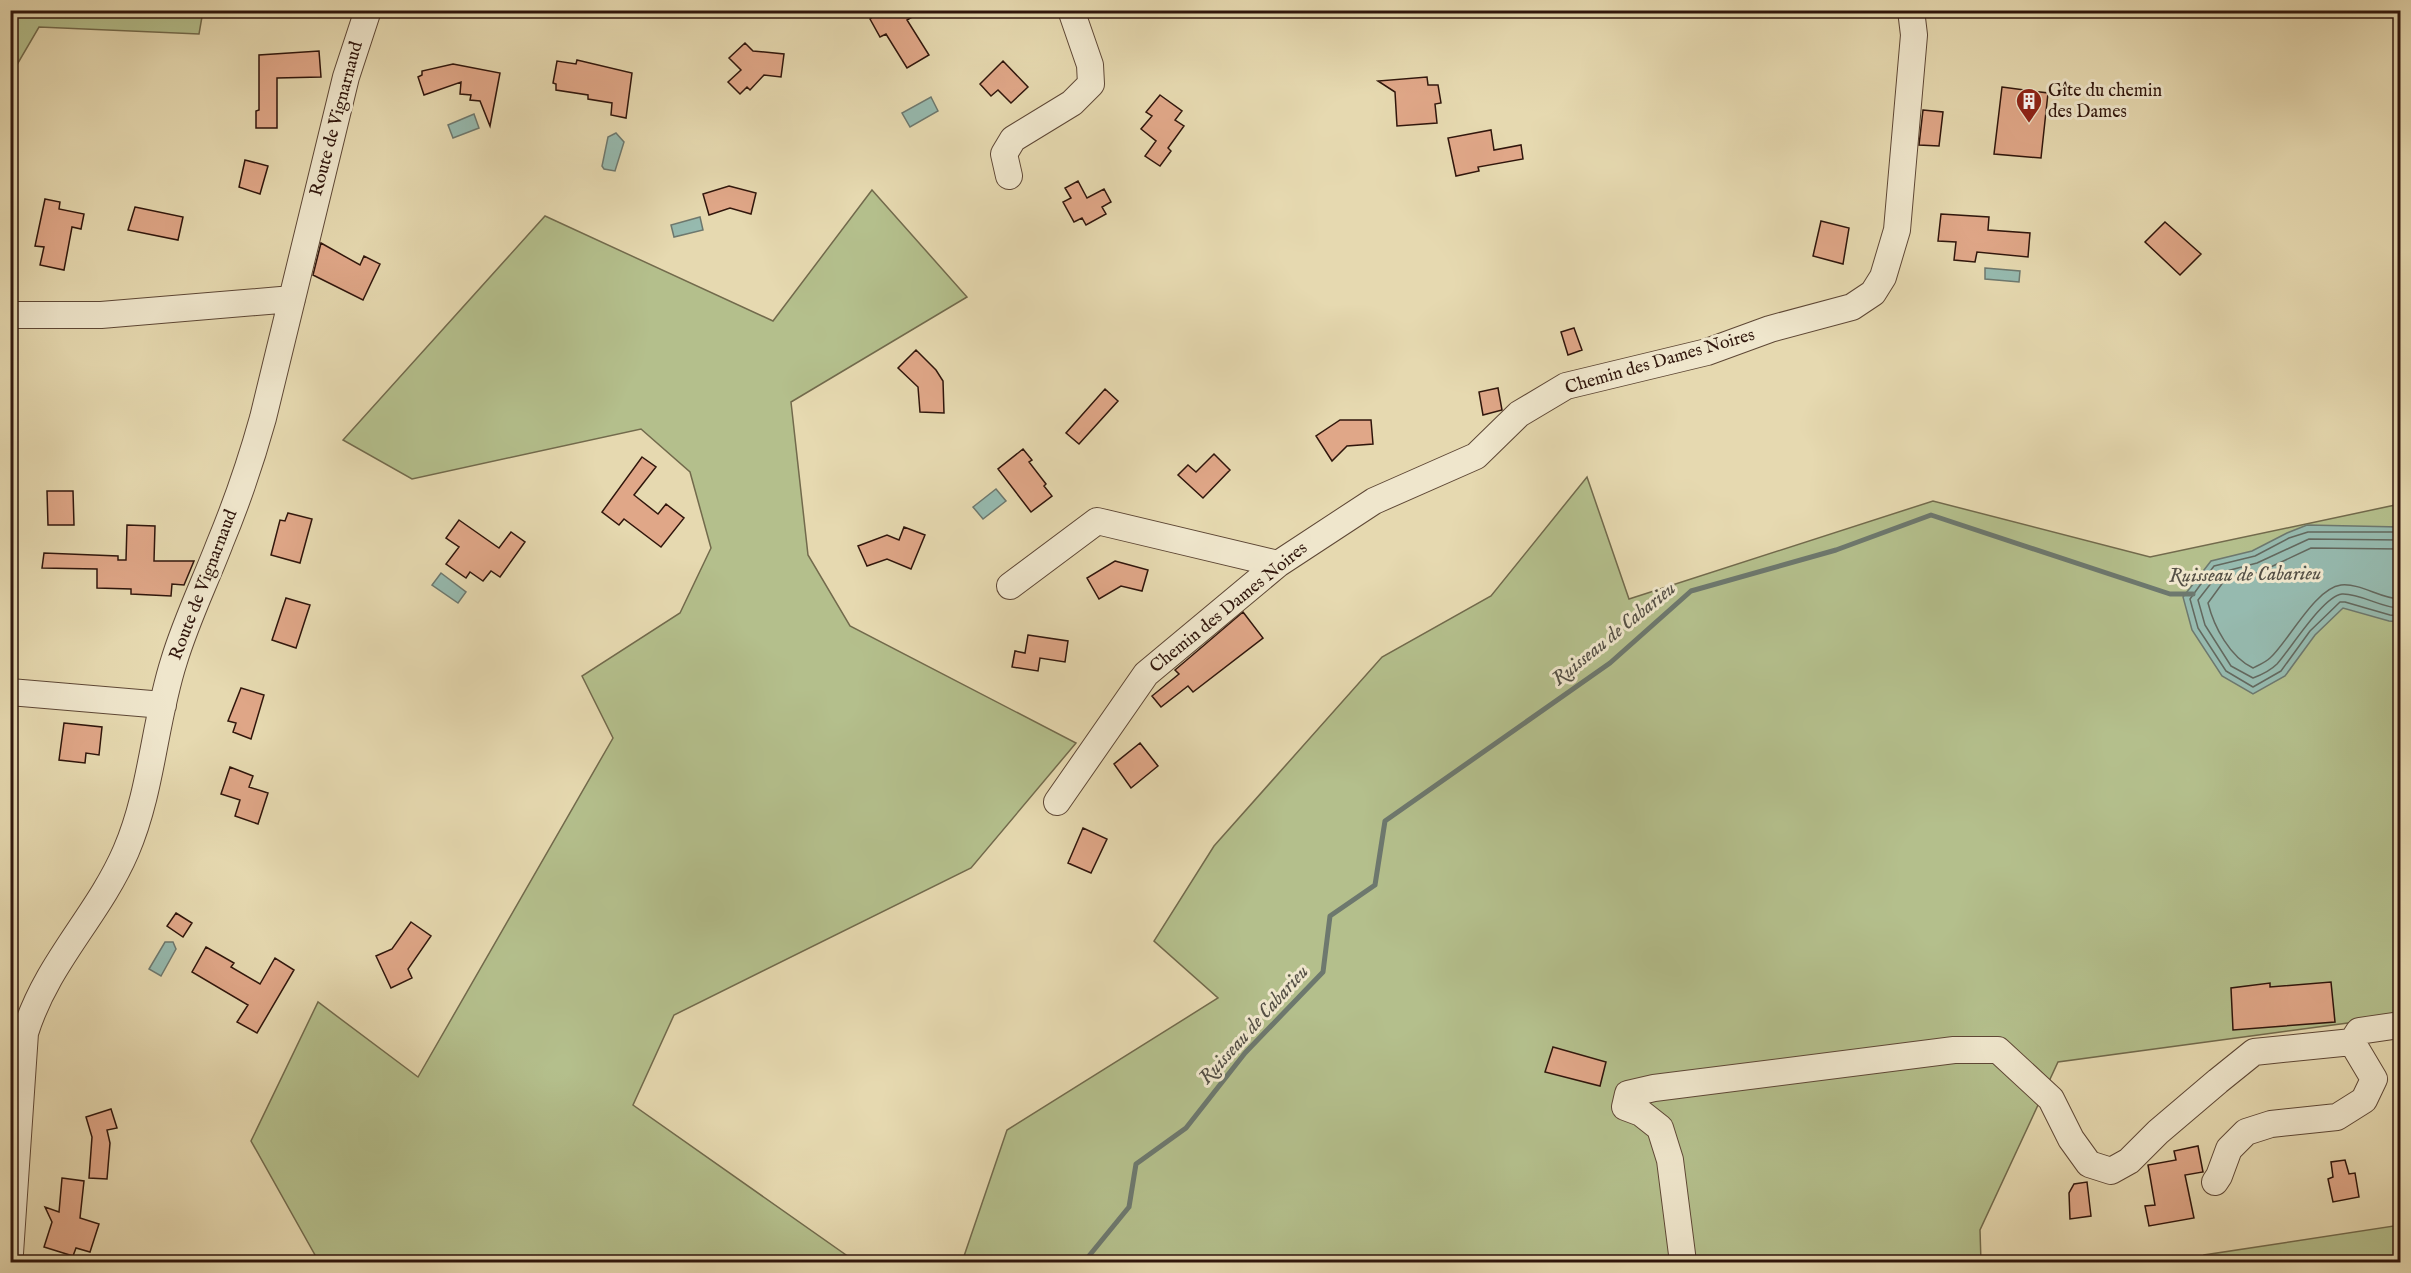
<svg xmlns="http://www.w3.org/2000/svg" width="2411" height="1273" font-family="'IM FELL English',serif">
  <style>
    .green { fill: #b4bf8c; stroke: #726a4c; stroke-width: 1.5 }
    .water { fill: #96baaf; stroke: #6d786e; stroke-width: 1.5 }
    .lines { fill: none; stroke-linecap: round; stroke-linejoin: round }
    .shore { stroke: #63685e; stroke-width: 1.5 }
    .stream { stroke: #6d786e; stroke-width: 5 }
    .building { fill: #e0a788; stroke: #30160c; stroke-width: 1.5 }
    .minor-casing { stroke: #5e4735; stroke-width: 28 }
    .minor { stroke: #efe6cc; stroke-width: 26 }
    .labels { text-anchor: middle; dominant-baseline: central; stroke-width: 6; stroke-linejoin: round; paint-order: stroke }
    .poi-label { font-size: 18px; fill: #30160c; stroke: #efe6cc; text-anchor: start }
    .street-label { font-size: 18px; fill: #30160c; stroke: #efe6cc }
    .water-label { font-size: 20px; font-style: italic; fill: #544f45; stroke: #efe6cc }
  </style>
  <rect width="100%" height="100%" fill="#e6d9b0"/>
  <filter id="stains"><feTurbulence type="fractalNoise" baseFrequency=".00333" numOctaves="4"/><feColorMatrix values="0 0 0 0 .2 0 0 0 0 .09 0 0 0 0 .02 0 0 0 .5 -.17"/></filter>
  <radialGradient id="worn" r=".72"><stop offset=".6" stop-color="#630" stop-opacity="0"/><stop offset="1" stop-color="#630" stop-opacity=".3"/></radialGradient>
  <path class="green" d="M11,10H203V11L199,34L39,27L11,75Z
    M872,190L967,297L791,402L808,555L850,626L1076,743L971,868L674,1015L633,1105L856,1262H319L251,1141L318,1002L418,1077L613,738L582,676L680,613L711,548L690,472L641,429L412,479L343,440L545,216L773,321Z
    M1587,477L1629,599L1933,501L2150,557L2400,504V1016L2058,1062L1980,1230L1981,1262H962L1007,1130L1218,998L1154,941L1214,846L1382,657L1491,596Z
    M2400,1225V1262H2204V1255Z"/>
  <path class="water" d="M931,97L938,111L910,127L902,113Z
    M474,114L479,128L453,138L448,125Z
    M616,133L624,142L615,171L604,169L602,166L608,137Z
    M700,217L703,230L674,237L671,225Z
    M1985,268L2020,271L2019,282L1985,279Z
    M996,489L1006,501L983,519L973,507Z
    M2307,525L2400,527V622L2389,621L2343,608L2315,635L2285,676L2253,694L2222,676L2192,630L2183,597L2211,561L2252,551L2287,533Z
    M441,573L466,592L458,603L432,585Z
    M165,942H173L176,949L161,976L149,969Z"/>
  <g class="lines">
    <path class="shore" d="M2400,532H2308L2289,538L2255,556L2214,566L2190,599L2198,628L2226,671L2253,687L2281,671L2310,631L2340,602H2345L2390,615L2400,616
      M2400,540L2309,539L2257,563L2219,573L2198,600L2205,625L2231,666L2253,678C2261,675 2271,670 2277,664C2290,650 2323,596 2342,594C2360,593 2381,608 2400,608
      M2400,549L2311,548L2260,572L2224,581L2208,603C2214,627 2230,657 2253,668C2259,665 2266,662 2270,658C2288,642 2315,588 2341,585C2361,583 2381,599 2400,599"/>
    <path class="stream" d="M1084,1262L1129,1207L1136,1164L1186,1128L1245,1053L1323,972L1330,916L1375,885L1385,821L1610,663L1691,591L1836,550L1931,515L2170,594H2193"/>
  </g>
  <path class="building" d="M871,10H924L907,20L929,55L907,68L886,34L880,37L870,19L874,16Z
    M745,43L753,51L784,54L781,77L764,75L750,90L747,87L740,94L728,82L741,70L729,58Z
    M319,51L321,77L277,78V128H256V111L259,110V55Z
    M577,60L632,73L626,118L611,115L612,103L588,99V95L556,90V84L553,83L557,61L576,64Z
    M1003,61L1028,87L1011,103L998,90L991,96L980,84Z
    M453,64L500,73L490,126L480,101L470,100L471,95L460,94L461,82L424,95L418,77L422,75V71Z
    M1427,77L1428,85H1438L1441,103L1435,104L1437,123L1397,126L1395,92L1378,81Z
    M2002,87L2048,93L2041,158L1994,154Z
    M1160,95L1182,111L1175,120L1184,126L1168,148L1171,151L1160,166L1145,156L1156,141L1141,129L1152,116L1146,112Z
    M1923,110L1943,112L1939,146L1919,145Z
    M1491,130L1494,150L1521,145L1523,159L1478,167L1479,171L1456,176L1448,138Z
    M245,160L268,166L260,194L239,187Z
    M1078,181L1087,198L1104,189L1111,202L1102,207L1106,214L1086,225L1082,218L1074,222L1063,202L1071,198L1065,188Z
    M729,186L756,193L751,214L730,208L709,215L703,194Z
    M45,199L60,202L59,209L84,214L81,229L72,227L64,270L40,265L44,247L35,246Z
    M135,207L183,217L178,240L128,230Z
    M1941,214L1989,217L1988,230L2030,233L2028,257L1977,252L1975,262L1954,260L1956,242L1938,241Z
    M1821,221L1849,228L1843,264L1813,256Z
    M2165,222L2201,254L2180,275L2145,242Z
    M321,243L360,265L364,256L380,264L363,300L313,275Z
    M1574,328L1582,350L1568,355L1561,332Z
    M916,350L936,370L943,381L944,413L920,412L918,387L898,368Z
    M1498,388L1502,410L1483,415L1479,392Z
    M1105,389L1118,401L1079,444L1066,433Z
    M1340,420H1371L1373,444L1347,446L1332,461L1316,436Z
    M1023,449L1032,460L1029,462L1046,484L1044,486L1052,496L1031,512L998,469Z
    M1214,454L1230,470L1203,498L1178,475L1188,465L1196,472Z
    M642,457L656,467L634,495L658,514L666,504L684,518L661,547L624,519L619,525L602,512Z
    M47,491H73L74,525H48Z
    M288,513L312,519L300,563L271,555L280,520L285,521Z
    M459,520L499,548L511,532L525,542L500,577L491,571L483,581L470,572L466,578L446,564L459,547L446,538Z
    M127,525L155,526L154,561H194L184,585L172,584L171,596L131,594V589L97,588V569L42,568L44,553L118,556V560H126Z
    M904,527L925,535L911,569L887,559L867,566L858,546L887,535L899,540Z
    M1115,561L1148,570L1142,591L1121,586L1099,599L1087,578Z
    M286,598L310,605L296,648L272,640Z
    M1243,612L1263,638L1193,692L1188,686L1161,707L1152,696L1179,674L1175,670Z
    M1028,635L1068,641L1065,662L1040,658L1038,671L1012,667L1015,651L1025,653Z
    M241,688L264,695L251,739L233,732L236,723L228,721Z
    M64,723L102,727L99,755L86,753L85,763L59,760Z
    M1140,743L1158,766L1131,788L1114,764Z
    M230,767L253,776L249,787L268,793L258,824L235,816L240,800L221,794Z
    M1083,828L1107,839L1091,873L1068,863Z
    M176,913L192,923L183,937L167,926Z
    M411,922L431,936L408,969L412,978L391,988L376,956L392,949Z
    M206,947L234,963L231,967L260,984L275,958L294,970L257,1033L237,1022L248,1005L192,972Z
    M2331,982L2335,1022L2233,1030L2231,988L2270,983V987Z
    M1553,1047L1606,1062L1600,1086L1545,1072Z
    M111,1109L117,1128L107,1130L110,1143L107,1179L89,1178L92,1137L86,1117Z
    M2198,1146L2203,1172L2185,1175L2194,1218L2149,1226L2145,1206L2155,1205L2148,1165L2176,1160L2174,1151Z
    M2345,1160L2349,1174L2355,1173L2359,1197L2333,1202L2328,1179L2333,1177L2331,1162Z
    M62,1178L84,1181L80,1218L99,1224L90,1252L76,1248L73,1256L44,1247L52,1222L45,1207L59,1212Z
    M2087,1182L2091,1216L2070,1219L2069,1193L2074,1184Z"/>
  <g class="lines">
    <g class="minor-casing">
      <path id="minor" d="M1009,176L1004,154L1013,139L1072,103L1091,84L1090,65L1071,10
        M10,315H101L292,299
        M1010,586L1097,521L1278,564
        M10,692L163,705
        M1057,802L1146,674L1278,564L1374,501L1476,456L1519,414L1566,386L1707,352L1770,329L1852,307L1873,293L1883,277L1897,230L1914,35L1911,10
        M2215,1182L2219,1176L2229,1149L2246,1132L2271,1124L2337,1117L2364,1100L2374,1079L2352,1042L2359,1031L2400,1025
        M10,1253L25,1033C47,962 98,916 126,851C152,791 154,723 174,661C186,621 205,582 220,543C237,502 251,461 263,418L346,77L368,10
        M1683,1262L1670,1160L1660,1128L1641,1113L1625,1107L1628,1094L1654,1088L1954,1050H1998L2051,1099L2071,1139L2089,1164L2111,1171L2129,1161L2158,1132L2218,1081L2254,1052L2352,1042"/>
    </g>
    <use href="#minor" class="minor"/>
  </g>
  <defs>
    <g id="building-pin" transform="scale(1.35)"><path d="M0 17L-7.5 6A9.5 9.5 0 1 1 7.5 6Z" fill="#8f2418" stroke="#efe6cc"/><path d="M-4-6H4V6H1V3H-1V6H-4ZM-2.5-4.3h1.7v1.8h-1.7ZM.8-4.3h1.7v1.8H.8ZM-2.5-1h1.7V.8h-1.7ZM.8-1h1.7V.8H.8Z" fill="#fff"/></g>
  </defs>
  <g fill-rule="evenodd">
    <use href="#building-pin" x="2029" y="101"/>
  </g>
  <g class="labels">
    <g class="poi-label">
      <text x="2048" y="91">Gîte du chemin<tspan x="2048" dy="21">des Dames</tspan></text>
    </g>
    <g class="street-label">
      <text transform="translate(337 119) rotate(-75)">Route de Vignarnaud</text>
      <text transform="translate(1660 362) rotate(-16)">Chemin des Dames Noires</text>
      <text transform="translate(204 585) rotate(-69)">Route de Vignarnaud</text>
      <text transform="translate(1229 608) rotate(-39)">Chemin des Dames Noires</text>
    </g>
    <g class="water-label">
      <text transform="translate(2245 575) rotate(-1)">Ruisseau de Cabarieu</text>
      <text transform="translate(1614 634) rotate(-39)">Ruisseau de Cabarieu</text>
      <text transform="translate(1254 1025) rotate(-48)">Ruisseau de Cabarieu</text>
    </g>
  </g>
  <rect width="2411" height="1273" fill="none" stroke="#e6d9b0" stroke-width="36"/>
  <rect x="12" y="12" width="2387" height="1249" fill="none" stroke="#30160c" stroke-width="3"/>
  <rect x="18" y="18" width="2375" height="1237" fill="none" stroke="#30160c" stroke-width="1.5"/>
  <rect width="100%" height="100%" filter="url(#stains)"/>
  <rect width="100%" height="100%" fill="url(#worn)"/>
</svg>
